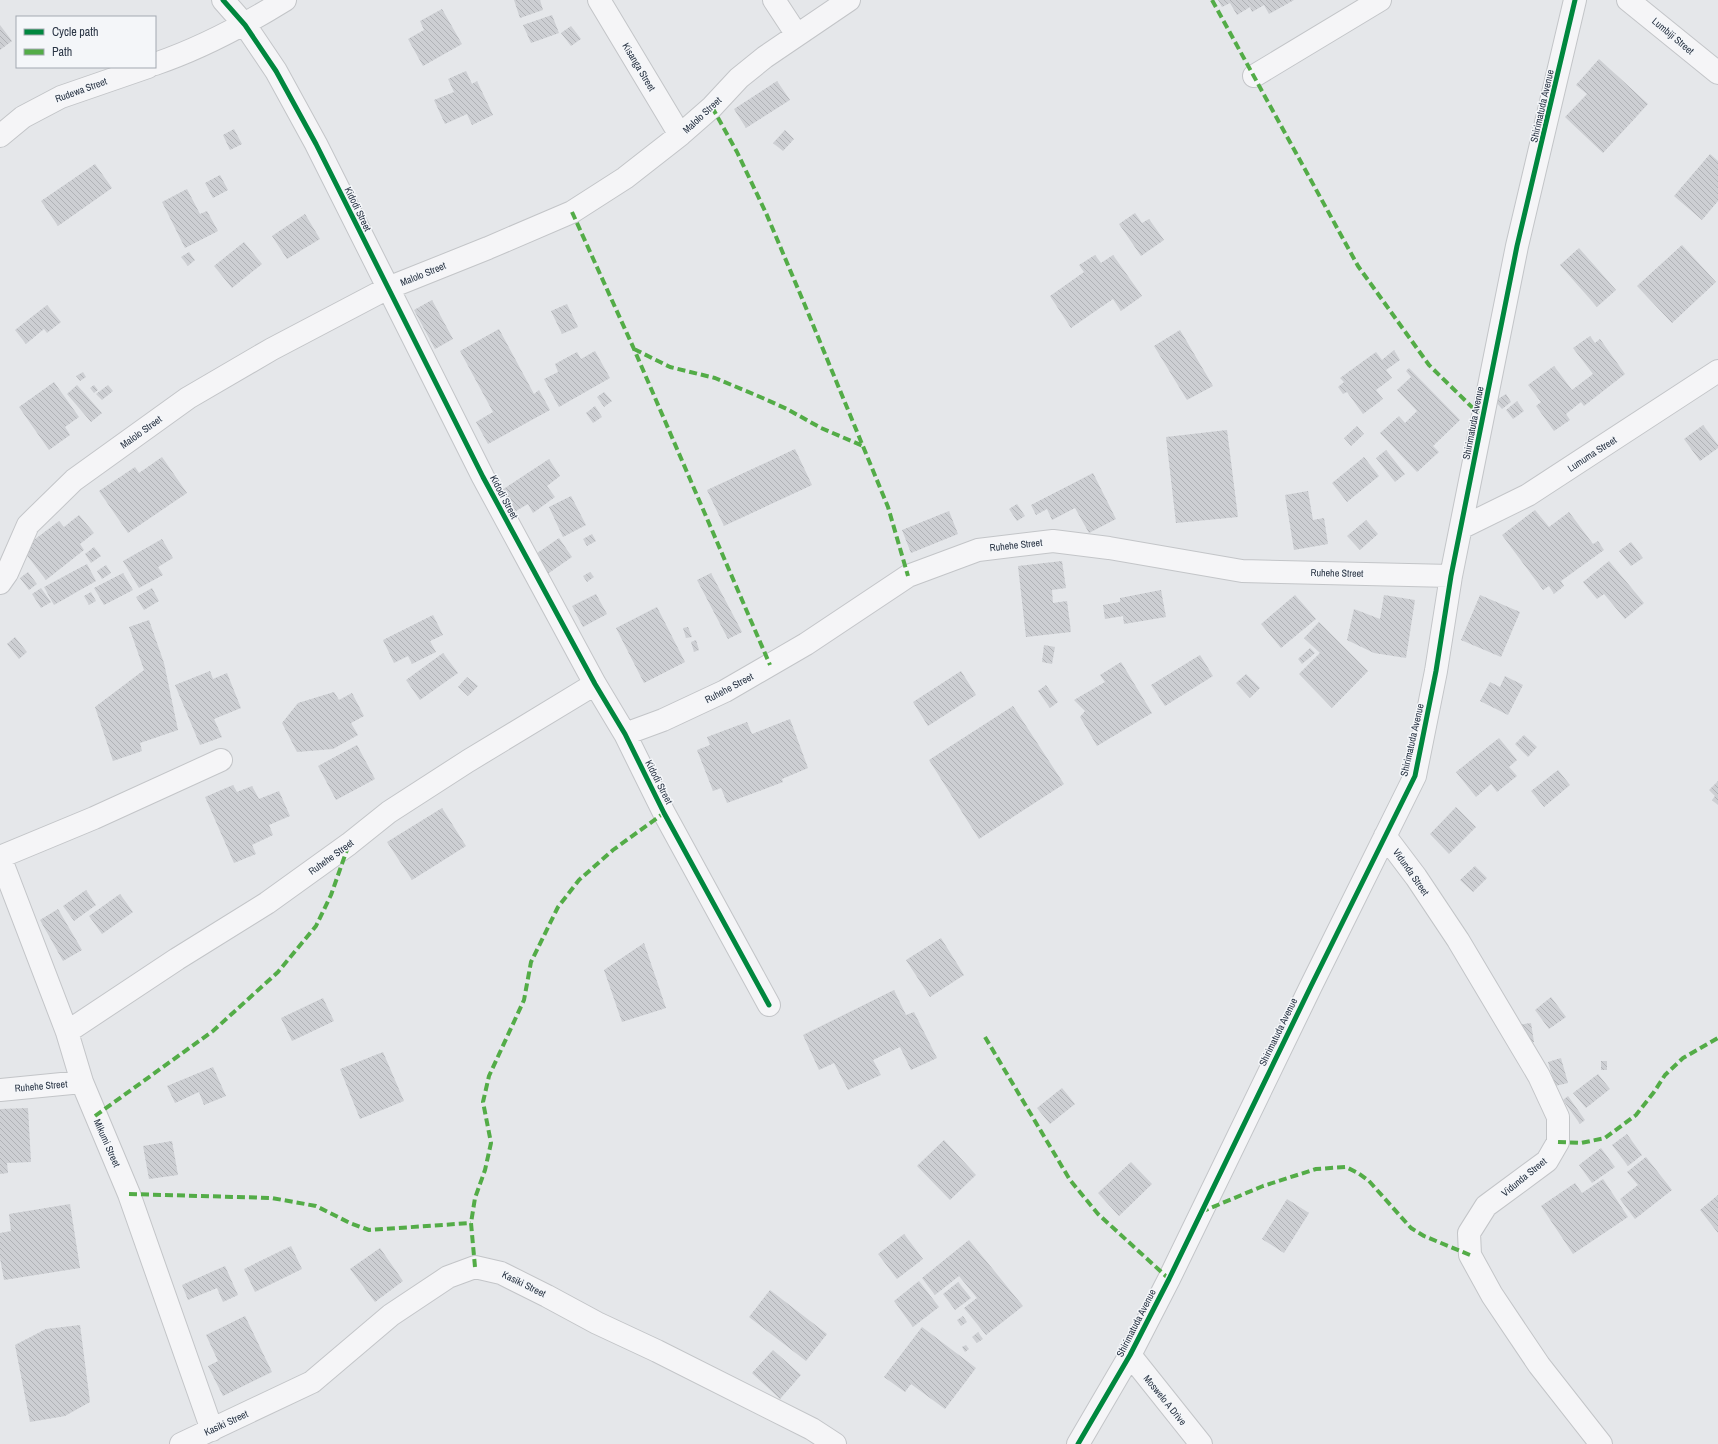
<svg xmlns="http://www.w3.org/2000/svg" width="1718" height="1444" font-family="'Archivo Narrow',sans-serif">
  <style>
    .building { fill: url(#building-back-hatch) }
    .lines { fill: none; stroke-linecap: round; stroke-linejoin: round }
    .minor-casing { stroke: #c3c5c8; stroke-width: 24 }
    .minor { stroke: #f5f5f7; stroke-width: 22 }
    .quiet { stroke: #53ac47; stroke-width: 4; stroke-dasharray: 8 4; stroke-linecap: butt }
    .cycleway-casing { stroke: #f4f6f9; stroke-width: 8 }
    .cycleway { stroke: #00873e; stroke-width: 5 }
    .labels { text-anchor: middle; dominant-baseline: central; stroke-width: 3; stroke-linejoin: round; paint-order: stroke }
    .street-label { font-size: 10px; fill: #2a3545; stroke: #f4f6f9 }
  </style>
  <defs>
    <pattern id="building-back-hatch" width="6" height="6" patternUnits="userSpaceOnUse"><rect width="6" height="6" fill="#cdcfd3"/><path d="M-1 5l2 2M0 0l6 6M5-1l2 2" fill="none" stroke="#b0b2b6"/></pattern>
  </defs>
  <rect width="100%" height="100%" fill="#e5e7ea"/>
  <path class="building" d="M514,0H540L543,10L520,18Z
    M1218,0H1294L1269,14L1264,5L1252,12L1250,7L1237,15L1230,3L1222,7Z
    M442,9L462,44L423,66L408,39L424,30L420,21Z
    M552,15L559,33L531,43L523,25Z
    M0,25L12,41L0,50Z
    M571,26L581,39L571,46L561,33Z
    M1599,59L1648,104L1603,153L1565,117L1587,94L1576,85Z
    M466,71L472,84L477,81L493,115L472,125L467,114L445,124L434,100L454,92L448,79Z
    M777,81L790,100L746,128L734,109Z
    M234,129L242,144L230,150L223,135Z
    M785,130L794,139L783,151L773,143Z
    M1710,154L1718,161V201L1702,220L1674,196Z
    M95,164L112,188L58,226L41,201Z
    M220,175L228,190L213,198L205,183Z
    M187,189L200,214L207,211L218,231L185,248L162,202Z
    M1135,213L1142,223L1149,219L1164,240L1141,256L1119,224Z
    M305,214L320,239L287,259L272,236Z
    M244,242L262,264L232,288L214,266Z
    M1682,245L1716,282L1672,323L1637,286Z
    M1579,248L1616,290L1597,307L1560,265Z
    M189,252L195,260L188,266L181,257Z
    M1095,255L1101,263L1113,255L1142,296L1121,311L1113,299L1071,328L1050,296L1084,272L1079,265Z
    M432,300L453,339L435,349L414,310Z
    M567,304L578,327L562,334L551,311Z
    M47,305L61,322L47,333L44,329L26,344L15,330Z
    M499,329L534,394L539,390L550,410L488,444L476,422L493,412L460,351Z
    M1180,330L1213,386L1187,400L1154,346Z
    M1590,336L1595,343L1600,339L1625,374L1584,406L1581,402L1566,414L1570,420L1554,431L1536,406L1541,402L1528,385L1554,366L1572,390L1593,374L1573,348Z
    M1394,350L1400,360L1386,370L1392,378L1376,390L1383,399L1363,414L1347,392L1343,394L1338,387L1344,382L1340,378L1376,352L1382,360Z
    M595,351L610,378L559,407L544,379L558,372L555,364L577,352L581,359Z
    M1409,368L1460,420L1433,446L1439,452L1417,472L1380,433L1399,416L1405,423L1417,411L1397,390L1411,377L1406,371Z
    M83,372L86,377L80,381L76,376Z
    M54,382L79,417L65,427L70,435L49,450L19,407Z
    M77,385L102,413L91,422L67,394Z
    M94,385L98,390L94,393L90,388Z
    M108,385L113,391L102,400L96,394Z
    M604,392L612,401L604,407L597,397Z
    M1506,394L1511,402L1502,409L1495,401Z
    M1517,401L1524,411L1513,419L1506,410Z
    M595,406L602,417L593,423L586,413Z
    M1703,425L1718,445V448L1700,461L1684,439Z
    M1357,426L1364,434L1351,446L1344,438Z
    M1227,430L1238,517L1176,523L1166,437Z
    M795,449L812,485L724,526L707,490Z
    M1386,450L1405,474L1395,482L1376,458Z
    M162,457L187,493L128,533L99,491L135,467L139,473Z
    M1364,457L1379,476L1347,502L1332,483Z
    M549,459L560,476L547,486L555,497L533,513L528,504L516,511L502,490Z
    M1093,473L1116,519L1089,533L1075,508L1052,520L1047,509L1036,515L1031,505Z
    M1308,491L1313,520L1324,518L1328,544L1294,550L1285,495Z
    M571,496L586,525L563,537L549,507Z
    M1017,504L1025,516L1017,521L1009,509Z
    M1535,510L1549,527L1569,512L1593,544L1598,541L1604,550L1561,581L1564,586L1554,594L1549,586L1543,590L1502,535Z
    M949,511L958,534L911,553L902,530Z
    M79,515L94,533L80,544L84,550L46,580L22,549L59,521L64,527Z
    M1366,520L1378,534L1360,550L1347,536Z
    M592,534L596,541L587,546L583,539Z
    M559,538L572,557L546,575L533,556Z
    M162,539L173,558L158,567L163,575L139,588L123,561Z
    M1631,542L1643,558L1631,566L1619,551Z
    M94,547L101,556L91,563L85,554Z
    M1062,561L1066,588L1052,590L1053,603L1067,601L1071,632L1026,637L1018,566Z
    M1609,561L1644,603L1625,619L1604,594L1597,599L1583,582Z
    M87,564L96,581L54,605L44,587Z
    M106,565L111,573L102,579L97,571Z
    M28,572L37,584L29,590L20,578Z
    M590,572L594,577L587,582L583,576Z
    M123,573L133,590L104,605L94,588Z
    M711,573L742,632L728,639L697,580Z
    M41,588L51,602L41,608L32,594Z
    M152,588L159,601L144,610L136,597Z
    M1161,590L1166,617L1124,624L1123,616L1105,619L1103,605L1120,602V598Z
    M91,592L96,601L89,605L84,596Z
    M596,594L607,614L583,627L572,606Z
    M1295,595L1316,619L1281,648L1261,624Z
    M1384,595L1415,600L1406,658L1374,653L1347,640L1354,609L1380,619Z
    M1480,595L1520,612L1501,657L1461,640Z
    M657,607L685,662L644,683L616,628Z
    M433,615L443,635L430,641L436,652L412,664L408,656L394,663L383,640Z
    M149,620L164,663L178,730L140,743L142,751L113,761L95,707L144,670L129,627Z
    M1319,622L1368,671L1332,708L1299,674L1320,653L1304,638Z
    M688,627L692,637L686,638L683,628Z
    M15,637L27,652L19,659L7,644Z
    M696,640L699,650L694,652L691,642Z
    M1044,645L1055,647L1052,664L1042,662Z
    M1310,648L1315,653L1302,664L1298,659Z
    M443,653L458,673L420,700L406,680Z
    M1200,655L1213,676L1165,706L1151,685Z
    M1121,662L1152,713L1097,746L1080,717L1085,711L1074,700L1105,682L1100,675Z
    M210,671L213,679L227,673L241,708L214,719L222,737L200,745L175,685Z
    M961,671L976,695L928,726L913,702Z
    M1246,674L1260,688L1250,698L1236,683Z
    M1505,676L1523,685L1508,715L1480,701L1490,682L1500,687Z
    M467,677L478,686L468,696L458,687Z
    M1046,685L1058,702L1050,708L1038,691Z
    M334,692L339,700L352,693L364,716L351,723L358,735L333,749L297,752L282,723L298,703Z
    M1013,706L1064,784L979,839L929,760Z
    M790,719L808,768L782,779L783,782L727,803L721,788L713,791L697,750L710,745L707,737L747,722L752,734Z
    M1524,735L1537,747L1528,757L1515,744Z
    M1499,738L1517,760L1509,767L1517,776L1497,792L1491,784L1476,797L1456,772Z
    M357,745L375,779L336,800L318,766Z
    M1558,770L1570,785L1544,807L1531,791Z
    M1718,781V805L1712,800L1715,796L1709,790Z
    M233,785L237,792L252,786L259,799L279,791L290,816L269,825L273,835L252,845L256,854L234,863L205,797Z
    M1456,807L1476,827L1449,854L1430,834Z
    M442,808L466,846L412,880L387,842Z
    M1475,866L1487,878L1473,892L1460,880Z
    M86,890L96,905L74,921L63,906Z
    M120,894L133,912L102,934L89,916Z
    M58,909L82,950L63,961L40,920Z
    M941,938L964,975L930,997L906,960Z
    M644,943L666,1008L622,1022L604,970Z
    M894,990L906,1015L914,1012L937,1058L911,1070L900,1047L873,1060L881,1075L848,1090L834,1063L819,1070L803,1035Z
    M1551,997L1566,1017L1549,1029L1535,1010Z
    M323,998L334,1021L292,1041L281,1018Z
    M1531,1023L1534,1042L1520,1044L1518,1025Z
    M383,1052L404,1101L360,1119L340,1069Z
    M1561,1058L1568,1083L1555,1086L1548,1062Z
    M1601,1061H1607V1070H1601Z
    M213,1067L226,1096L204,1105L199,1092L175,1103L167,1086Z
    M1598,1074L1610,1089L1586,1108L1573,1093Z
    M1062,1088L1075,1104L1050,1124L1037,1108Z
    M1568,1096L1585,1120L1580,1124L1563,1100Z
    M28,1108L31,1162L7,1163L8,1173L0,1174V1109Z
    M1627,1134L1642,1155L1628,1166L1612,1145Z
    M944,1140L976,1175L950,1200L917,1166Z
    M172,1141L178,1175L149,1179L143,1146Z
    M1601,1148L1615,1167L1592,1183L1579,1165Z
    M1646,1157L1672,1190L1635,1219L1620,1199L1638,1185L1627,1172Z
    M1131,1162L1152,1184L1119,1216L1098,1193Z
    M1603,1179L1628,1217L1573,1254L1541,1206L1575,1183L1582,1193Z
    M1718,1195V1233L1700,1210Z
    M1287,1199L1309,1213L1284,1253L1262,1239Z
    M70,1204L80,1268L4,1280L0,1258V1233L11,1231L9,1214Z
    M904,1234L923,1259L897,1279L878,1254Z
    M969,1240L1023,1306L986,1335L964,1308L977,1298L959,1276L935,1295L922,1278Z
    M291,1246L302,1269L255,1292L244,1269Z
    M380,1248L403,1281L375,1302L350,1269Z
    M225,1266L238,1295L223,1302L217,1288L188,1300L182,1285Z
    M919,1281L939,1307L913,1327L894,1301Z
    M958,1282L971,1298L955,1310L943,1294Z
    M770,1290L827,1334L806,1361L749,1317Z
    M245,1316L272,1372L223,1396L208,1366L218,1361L206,1335Z
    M963,1316L967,1322L961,1326L957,1320Z
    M80,1325L90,1402L65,1416L30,1422L15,1345L46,1329Z
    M922,1327L976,1368L945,1409L911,1384L905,1392L884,1377Z
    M978,1332L983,1339L977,1343L972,1337Z
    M966,1345L969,1349L965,1352L962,1347Z
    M773,1350L801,1375L780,1399L752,1373Z"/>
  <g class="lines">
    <g class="minor-casing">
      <path id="minor" d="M223,0L245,25L276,71L316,144L483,477L595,684L625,734L664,813L769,1005
        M599,0L680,135
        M774,0L797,35
        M1628,0L1718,73
        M155,64C202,48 243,26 285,0
        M1254,76L1380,0
        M0,136L23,117L61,97L148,67
        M1461,528L1528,495L1718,371
        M0,583L7,573L28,525L74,480L188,398L272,349L388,288L488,248L572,212L625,178L680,135L712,107L739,78L765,57L849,0
        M625,734L663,720L725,691L806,644L908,576L978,550L1053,541L1109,548L1242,571L1451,576
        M1385,836L1416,877L1458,940L1539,1076L1558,1117V1142L1547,1161L1486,1206L1469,1233L1470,1255L1492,1295L1539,1365L1601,1444
        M0,857L67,1032L82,1082L129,1194L212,1430
        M0,857L94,818L221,760
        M67,1032L177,959L267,903L349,844L389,812L468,761L595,684
        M0,1090L82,1082
        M1130,1355L1201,1444
        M181,1444L312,1382L391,1315L448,1277L475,1267L501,1273L547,1296L597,1323L657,1351L812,1429L835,1444
        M1078,1444L1130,1355L1169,1279L1311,986L1415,776L1436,671L1451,576L1517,246L1575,0"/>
    </g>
    <use href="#minor" class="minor"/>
    <path class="quiet" d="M1212,0L1358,266L1429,365L1483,418
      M712,107L737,152L766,213L804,303L888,507L908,576
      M572,212L634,349L770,665
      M634,349L670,367L715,378L758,396L787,409L821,428L863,446
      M985,1037L1070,1180L1098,1214L1169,1279
      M95,1116L213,1031L278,972L316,926L331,895L349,844
      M1558,1142L1581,1143L1605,1138L1636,1115L1654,1092L1665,1075L1683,1058L1718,1038
      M129,1194L272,1198L316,1206L350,1223L369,1230L471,1223
      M1201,1212L1263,1186L1316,1169L1346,1167L1358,1173L1369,1181L1411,1228L1424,1236L1470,1255
      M475,1267L471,1223L475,1198L485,1170L491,1143L483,1102L489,1076L524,1000L531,962L558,907L579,880L613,850L664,813"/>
    <g class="cycleway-casing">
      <path id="cycleway" d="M223,0L245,25L276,71L316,144L483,477L595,684L625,734L664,813L769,1005
        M1078,1444L1130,1355L1169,1279L1311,986L1415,776L1436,671L1451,576L1517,246L1575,0"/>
    </g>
    <use href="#cycleway" class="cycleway"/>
  </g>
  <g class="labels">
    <g class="street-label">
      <text transform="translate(1673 36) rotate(40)">Lumbiji Street</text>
      <text transform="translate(639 67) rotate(59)">Kisanga Street</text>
      <text transform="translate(81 90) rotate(-20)">Rudewa Street</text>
      <text transform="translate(1542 106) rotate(-77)">Shirimatuda Avenue</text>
      <text transform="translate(702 115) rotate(-43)">Malolo Street</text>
      <text transform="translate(358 209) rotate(64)">Kidodi Street</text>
      <text transform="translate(423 274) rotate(-22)">Malolo Street</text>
      <text transform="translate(1473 423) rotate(-79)">Shirimatuda Avenue</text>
      <text transform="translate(141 432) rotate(-36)">Malolo Street</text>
      <text transform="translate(1592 454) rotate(-33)">Lumuma Street</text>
      <text transform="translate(504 497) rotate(62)">Kidodi Street</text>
      <text transform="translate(1016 545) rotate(-6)">Ruhehe Street</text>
      <text transform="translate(1337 573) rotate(1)">Ruhehe Street</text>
      <text transform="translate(729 688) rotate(-28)">Ruhehe Street</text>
      <text transform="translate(1412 740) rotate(-77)">Shirimatuda Avenue</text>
      <text transform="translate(659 782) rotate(63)">Kidodi Street</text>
      <text transform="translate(331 857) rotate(-36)">Ruhehe Street</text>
      <text transform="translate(1411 872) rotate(55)">Vidunda Street</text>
      <text transform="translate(1278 1032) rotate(-64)">Shirimatuda Avenue</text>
      <text transform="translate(41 1086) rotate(-5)">Ruhehe Street</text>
      <text transform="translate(107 1143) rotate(66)">Mikumi Street</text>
      <text transform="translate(1524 1177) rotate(-39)">Vidunda Street</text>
      <text transform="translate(524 1284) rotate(26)">Kasiki Street</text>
      <text transform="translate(1136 1323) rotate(-63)">Shirimatuda Avenue</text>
      <text transform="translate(1165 1400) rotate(51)">Moswelo A Drive</text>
      <text transform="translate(226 1423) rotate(-25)">Kasiki Street</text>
    </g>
  </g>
  <rect x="16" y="16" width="140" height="52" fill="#f4f6f9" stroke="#a3a9b1"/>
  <rect x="24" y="29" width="20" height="6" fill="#00873e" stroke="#a3a9b1"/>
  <text x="52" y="36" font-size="12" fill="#2a3545">Cycle path</text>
  <rect x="24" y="49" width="20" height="6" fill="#53ac47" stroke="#a3a9b1"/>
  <text x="52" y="56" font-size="12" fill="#2a3545">Path</text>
</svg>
